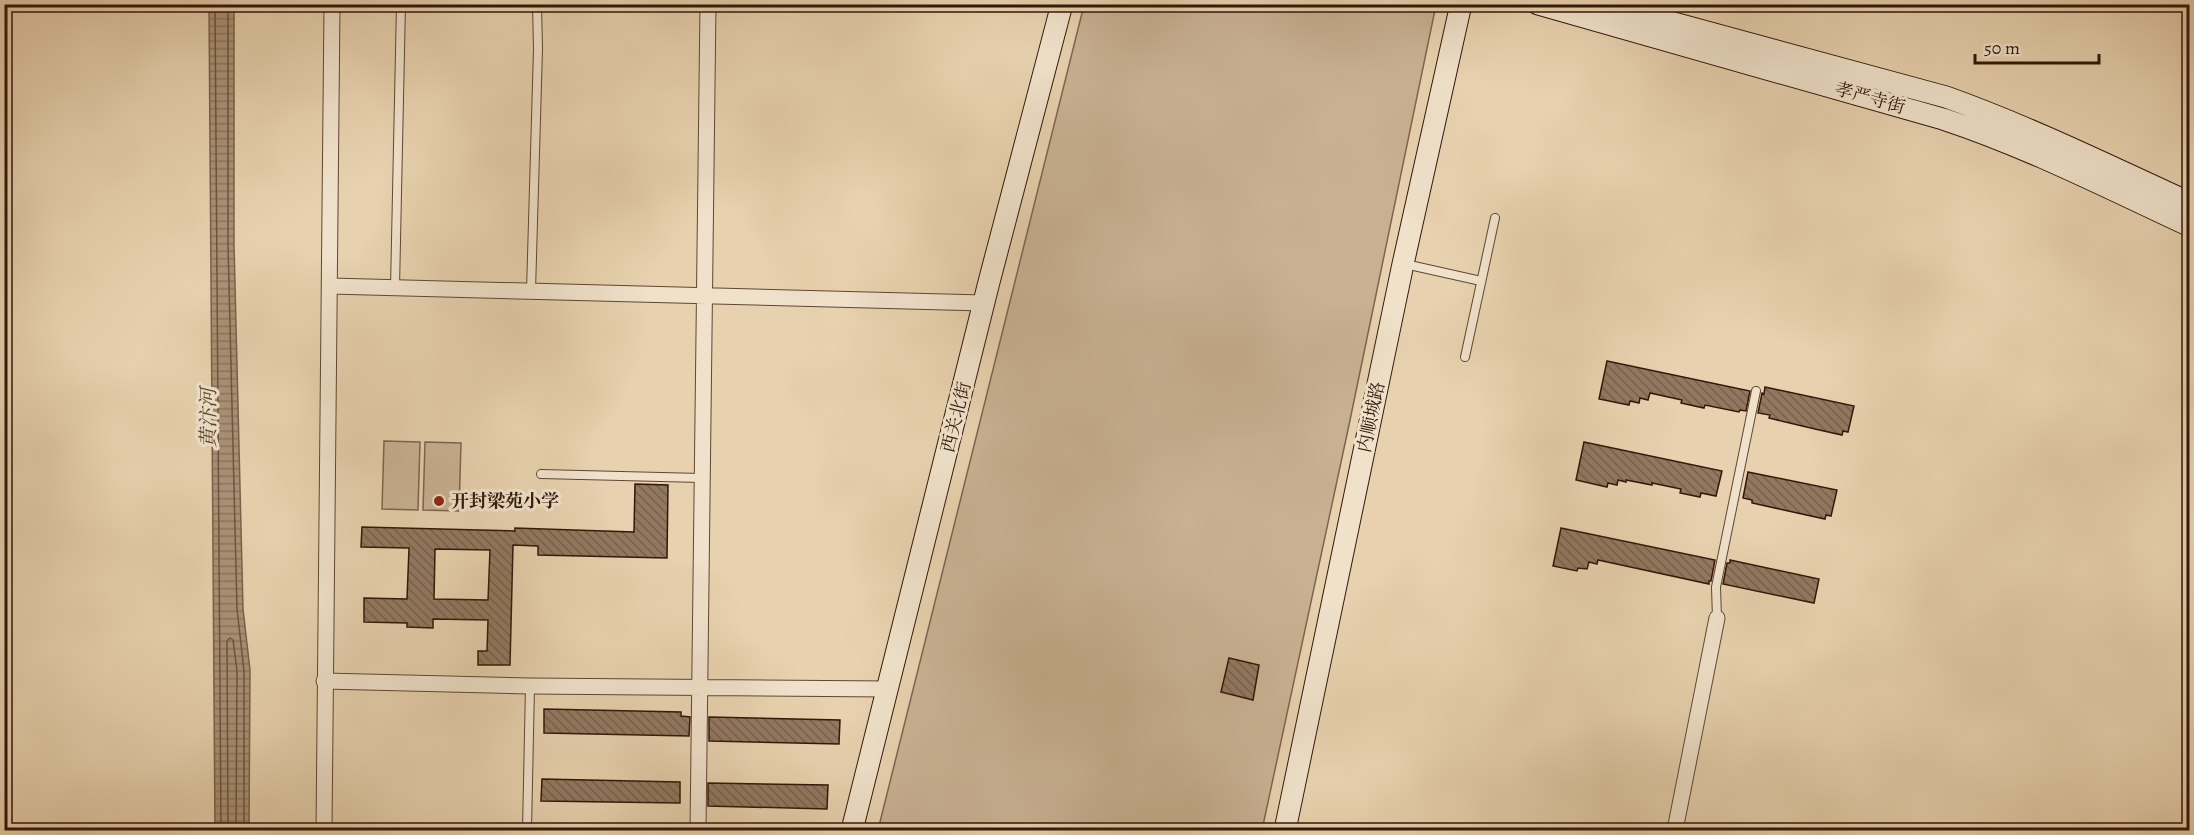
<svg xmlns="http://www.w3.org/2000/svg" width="2194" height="835" font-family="Alegreya,'Noto Serif SC',serif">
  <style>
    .park { fill: #c8b192; stroke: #7e644e; stroke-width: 1.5 }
    .water { fill: url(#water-rules); stroke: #7a614a; stroke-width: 1.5 }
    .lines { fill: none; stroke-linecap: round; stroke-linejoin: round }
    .shore { stroke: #6e5440; stroke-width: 1.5 }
    .building { fill: url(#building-back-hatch); stroke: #331709; stroke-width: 1.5; fill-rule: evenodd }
    .lane-casing { stroke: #604632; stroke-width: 10 }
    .street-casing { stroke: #604632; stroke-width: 17 }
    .secondary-casing { stroke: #331709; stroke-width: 23 }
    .lane { stroke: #efe1ca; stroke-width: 8 }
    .street { stroke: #efe1ca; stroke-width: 15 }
    .secondary { stroke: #efe1ca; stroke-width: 21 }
    .poi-dot { fill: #8f2418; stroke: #efe1ca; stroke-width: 2 }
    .labels { text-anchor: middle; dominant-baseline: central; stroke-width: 6; stroke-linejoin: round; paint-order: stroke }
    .street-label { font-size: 18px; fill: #331709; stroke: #efe1ca }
    .poi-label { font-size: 18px; font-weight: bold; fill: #331709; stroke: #efe1ca; text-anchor: start }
    .water-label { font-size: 20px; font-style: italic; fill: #5d422f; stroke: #efe1ca }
  </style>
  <defs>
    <pattern id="water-rules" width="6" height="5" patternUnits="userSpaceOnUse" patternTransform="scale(1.5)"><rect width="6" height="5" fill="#aa9276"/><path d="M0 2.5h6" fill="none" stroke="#8b765f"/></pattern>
    <pattern id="building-back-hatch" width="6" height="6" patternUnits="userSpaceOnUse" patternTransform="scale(1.5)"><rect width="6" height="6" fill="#91785f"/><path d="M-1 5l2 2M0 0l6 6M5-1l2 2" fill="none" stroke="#77614d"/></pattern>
  </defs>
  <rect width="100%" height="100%" fill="#e7d1ae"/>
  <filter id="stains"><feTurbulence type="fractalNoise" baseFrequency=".00333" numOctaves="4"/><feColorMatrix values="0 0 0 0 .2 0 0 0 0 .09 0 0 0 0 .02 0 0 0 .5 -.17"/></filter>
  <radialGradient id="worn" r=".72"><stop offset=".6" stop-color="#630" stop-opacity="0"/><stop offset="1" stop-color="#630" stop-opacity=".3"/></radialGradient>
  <path class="park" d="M1084,5H1436L1349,425L1262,830H878Z
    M384,441L420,442L418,510L382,509Z
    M425,442L461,443L459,511L423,510Z"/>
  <path class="water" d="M209,5H234V244L243,609L250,670L249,830H215Z"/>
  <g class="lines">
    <path class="shore" d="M215,4L221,830
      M228,4V244L237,609L244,671V830
      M228,830L227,641L230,638L233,640L237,671L236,830"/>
  </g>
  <path class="building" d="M1607,361L1750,391L1746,411L1740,410L1739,412L1705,405L1704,408L1681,403L1682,400L1650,393L1648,400L1640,398L1639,403L1630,401L1629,405L1599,399Z
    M1765,387L1854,406L1848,432L1843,431L1842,435L1815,429L1769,418L1770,415L1758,413L1762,393L1764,394Z
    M1584,442L1722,471L1716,496L1701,493L1700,497L1680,493L1681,489L1652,483V485L1626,480V482L1618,480L1617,485L1608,483L1607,487L1576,480Z
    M1748,472L1837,490L1831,516L1826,515L1825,519L1752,503V500L1743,498Z
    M635,484L668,485L667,558L538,555V546L513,545L510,665H478V651H487L488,620L433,619V628L407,627V623L364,622V598L407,599L409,548L361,547L362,527L515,531V528L634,532ZM435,549L490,550L488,600L434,599Z
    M1561,528L1715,560L1711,581H1709V584L1598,560L1597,564L1589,562L1587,569L1578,568L1577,571L1553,566Z
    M1730,560L1819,579L1814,603L1723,584L1727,563H1730Z
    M1229,658L1259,665L1253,700L1221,692Z
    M544,709L681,712V716L690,717L689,736L544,733Z
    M709,717L840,720L839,744L709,741Z
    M542,779L680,782V803L541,801Z
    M708,783L828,785L827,809L708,806Z"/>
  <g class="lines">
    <g class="lane-casing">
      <path id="lane" d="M1405,264L1481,281
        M395,288L401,4
        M531,291L538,49L537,4
        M1465,357L1495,218
        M541,474L701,478
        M1717,618L1716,587L1756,391
        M527,830L530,686"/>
    </g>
    <g class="street-casing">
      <path id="street" d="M330,286L984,303
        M324,681L530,686L888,689
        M324,830L332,4
        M698,830L708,4
        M1675,830L1717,618"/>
    </g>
    <g class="secondary-casing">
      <path id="secondary" d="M1538,4L1943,119C2028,147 2108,188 2190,226
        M1604,4L1946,97C2030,127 2109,166 2190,203
        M852,830L989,282L1062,4
        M1285,830L1403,264L1461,4"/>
    </g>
    <use href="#lane" class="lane"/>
    <use href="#street" class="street"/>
    <use href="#secondary" class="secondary"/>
  </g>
  <circle class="poi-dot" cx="439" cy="501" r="6"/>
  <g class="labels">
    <g class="street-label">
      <text transform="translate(1870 98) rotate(16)">孝严寺街</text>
      <text transform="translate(956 417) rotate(-76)">西关北街</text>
      <text transform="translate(1371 417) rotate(-78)">内顺城路</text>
    </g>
    <g class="poi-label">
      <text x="451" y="501">开封梁苑小学</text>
    </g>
    <g class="water-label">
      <text transform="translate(208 418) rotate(-90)">黄汴河</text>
    </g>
  </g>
  <rect width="2194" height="835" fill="none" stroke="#e7d1ae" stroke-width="24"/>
  <rect x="6" y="6" width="2182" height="823" fill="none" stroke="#331709" stroke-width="3"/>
  <rect x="12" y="12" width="2170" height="811" fill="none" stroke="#331709" stroke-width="1.5"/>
  <path d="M1975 54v9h124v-9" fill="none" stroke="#331709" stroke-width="3"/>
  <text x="1984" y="54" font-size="18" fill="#331709" stroke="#efe1ca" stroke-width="4.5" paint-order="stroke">50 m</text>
  <rect width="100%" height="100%" filter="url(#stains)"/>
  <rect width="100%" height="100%" fill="url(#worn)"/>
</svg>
